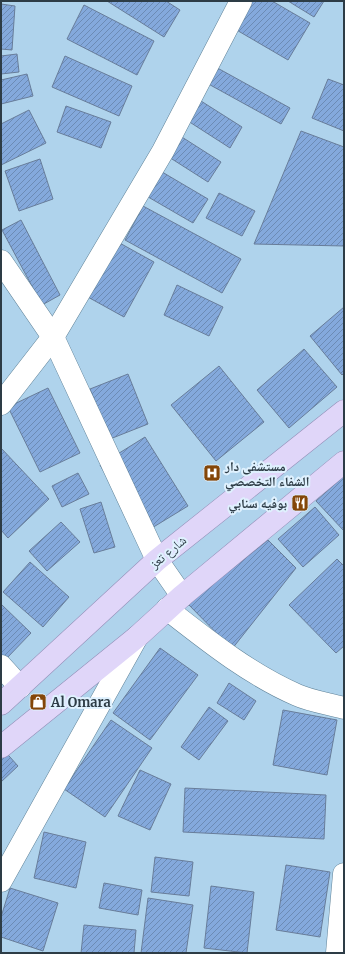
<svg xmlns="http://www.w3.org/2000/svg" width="345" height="954" font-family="Merriweather,'Noto Naskh Arabic',serif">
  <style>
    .building { fill: url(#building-hatch); stroke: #687d9a }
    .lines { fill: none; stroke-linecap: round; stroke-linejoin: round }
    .minor-casing { stroke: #5f8298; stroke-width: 23 }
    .secondary-casing { stroke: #5f8298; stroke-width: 23 }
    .primary-casing { stroke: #948fb8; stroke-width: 23 }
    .minor { stroke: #fff; stroke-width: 22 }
    .secondary { stroke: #fff; stroke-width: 22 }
    .primary { stroke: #e0d6f9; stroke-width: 22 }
    .labels { text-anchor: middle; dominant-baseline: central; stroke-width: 4; stroke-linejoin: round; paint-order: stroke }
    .poi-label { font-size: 13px; font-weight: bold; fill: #2d3c46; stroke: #dff1fe; text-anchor: start }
    .street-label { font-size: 13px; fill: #2d3c46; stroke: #dff1fe }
  </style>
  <defs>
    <pattern id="building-hatch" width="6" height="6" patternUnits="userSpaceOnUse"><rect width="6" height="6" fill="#84a9dc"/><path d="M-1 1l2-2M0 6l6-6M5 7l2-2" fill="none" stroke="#6c8bb4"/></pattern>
  </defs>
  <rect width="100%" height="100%" fill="#afd3ec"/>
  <path class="building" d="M107,1H166L180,10L164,37Z
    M242,1H272L310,23L288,60L228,25Z
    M288,1H324L314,17Z
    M1,4L15,6L12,50L1,49Z
    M84,5L154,41L137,75L67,39Z
    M17,54L19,72L1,74V56Z
    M65,56L132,86L119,116L52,87Z
    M212,65L290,108L281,124L203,81Z
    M27,74L33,96L1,104V80Z
    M328,79L344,85V131L312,118Z
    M201,101L242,127L230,148L188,121Z
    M66,106L111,122L101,148L57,132Z
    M29,110L46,143L1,165V124Z
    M301,131L344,147V246L254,244Z
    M174,132L221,162L208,182L161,152Z
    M40,159L53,199L19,211L5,171Z
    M157,169L208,199L193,223L143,194Z
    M219,193L255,211L242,236L206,218Z
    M143,206L241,259L222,293L125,240Z
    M21,220L60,295L42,305L2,230Z
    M116,241L154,262L124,317L86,296Z
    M177,285L223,307L209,336L164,315Z
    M344,307V373L342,375L310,336Z
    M304,349L337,387L289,428L257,390Z
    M219,366L264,422L216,461L171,405Z
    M128,374L148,424L110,439L90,389Z
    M48,388L80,453L40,472L8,407Z
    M145,437L188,506L142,534L100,465Z
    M1,448L49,499L8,538L1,530Z
    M78,473L89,494L62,507L52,486Z
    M344,476V531L316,501Z
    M101,502L115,547L94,553L80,509Z
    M315,507L339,535L303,567L278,539Z
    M61,522L80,542L47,571L29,551Z
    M268,540L296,568L232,649L188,604Z
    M337,559L344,566V646L336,653L289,605Z
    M30,562L69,597L43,627L3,592Z
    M1,604L31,633L6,659L1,654Z
    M160,648L198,675L150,740L113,713Z
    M229,683L256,701L244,720L217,703Z
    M209,707L228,721L199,760L181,747Z
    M283,710L337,720L327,775L273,765Z
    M111,720L152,748L105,817L64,789Z
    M1,747L18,766L1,782Z
    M140,770L171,784L150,830L118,816Z
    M185,788L326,795L324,839L183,832Z
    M44,832L86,842L76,888L34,878Z
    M155,857L193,862L189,896L151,892Z
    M286,865L330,872L320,937L276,930Z
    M104,883L142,890L138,915L99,908Z
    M211,886L254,892L247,953L204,948Z
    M10,888L58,903L43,951L1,937V917Z
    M148,898L193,905L186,953H141Z
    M84,925L136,930L134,953H81Z"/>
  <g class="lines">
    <g class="minor-casing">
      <path id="minor" d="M1,404L53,337L163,151L241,1
        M167,609C208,641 249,674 297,695C310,701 330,704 344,708
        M1,666L20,687
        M1,881L137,637
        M337,953L344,874"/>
    </g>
    <g class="secondary-casing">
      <path id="secondary" d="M1,261L53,337L157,560L182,596"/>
    </g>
    <g class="primary-casing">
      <path id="primary" d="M1,704L157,560L344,411
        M1,747L137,637L182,596L344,462"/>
    </g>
    <use href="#minor" class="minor"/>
    <use href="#secondary" class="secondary"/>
    <use href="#primary" class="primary"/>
  </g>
  <defs>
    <g id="hospital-square" transform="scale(0.9)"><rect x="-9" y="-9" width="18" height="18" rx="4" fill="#844608" stroke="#dff1fe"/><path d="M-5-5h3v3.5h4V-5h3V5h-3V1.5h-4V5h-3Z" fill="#fff"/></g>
    <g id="restaurant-square" transform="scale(0.9)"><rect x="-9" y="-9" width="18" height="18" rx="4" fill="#844608" stroke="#dff1fe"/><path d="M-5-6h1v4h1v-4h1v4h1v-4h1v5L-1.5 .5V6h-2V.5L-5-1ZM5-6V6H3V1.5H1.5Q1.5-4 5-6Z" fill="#fff"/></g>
    <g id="shop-square" transform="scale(0.9)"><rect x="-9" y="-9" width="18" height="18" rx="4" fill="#844608" stroke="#dff1fe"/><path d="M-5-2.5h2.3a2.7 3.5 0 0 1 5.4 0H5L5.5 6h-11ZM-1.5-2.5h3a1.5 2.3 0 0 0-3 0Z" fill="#fff"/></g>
  </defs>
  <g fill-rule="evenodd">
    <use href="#hospital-square" x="212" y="473"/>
    <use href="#restaurant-square" x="300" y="503"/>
    <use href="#shop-square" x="38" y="702"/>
  </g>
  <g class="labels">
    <g class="poi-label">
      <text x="225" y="466">مستشفى دار<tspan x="225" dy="15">الشفاء التخصصي</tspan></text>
      <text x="287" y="503" text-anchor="end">بوفيه سنابي</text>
      <text x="51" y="702">Al Omara</text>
    </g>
    <g class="street-label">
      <text transform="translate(168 552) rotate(-40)">شارع تعز</text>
    </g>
  </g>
  <rect width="345" height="954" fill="none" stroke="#2d3c46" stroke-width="4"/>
</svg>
